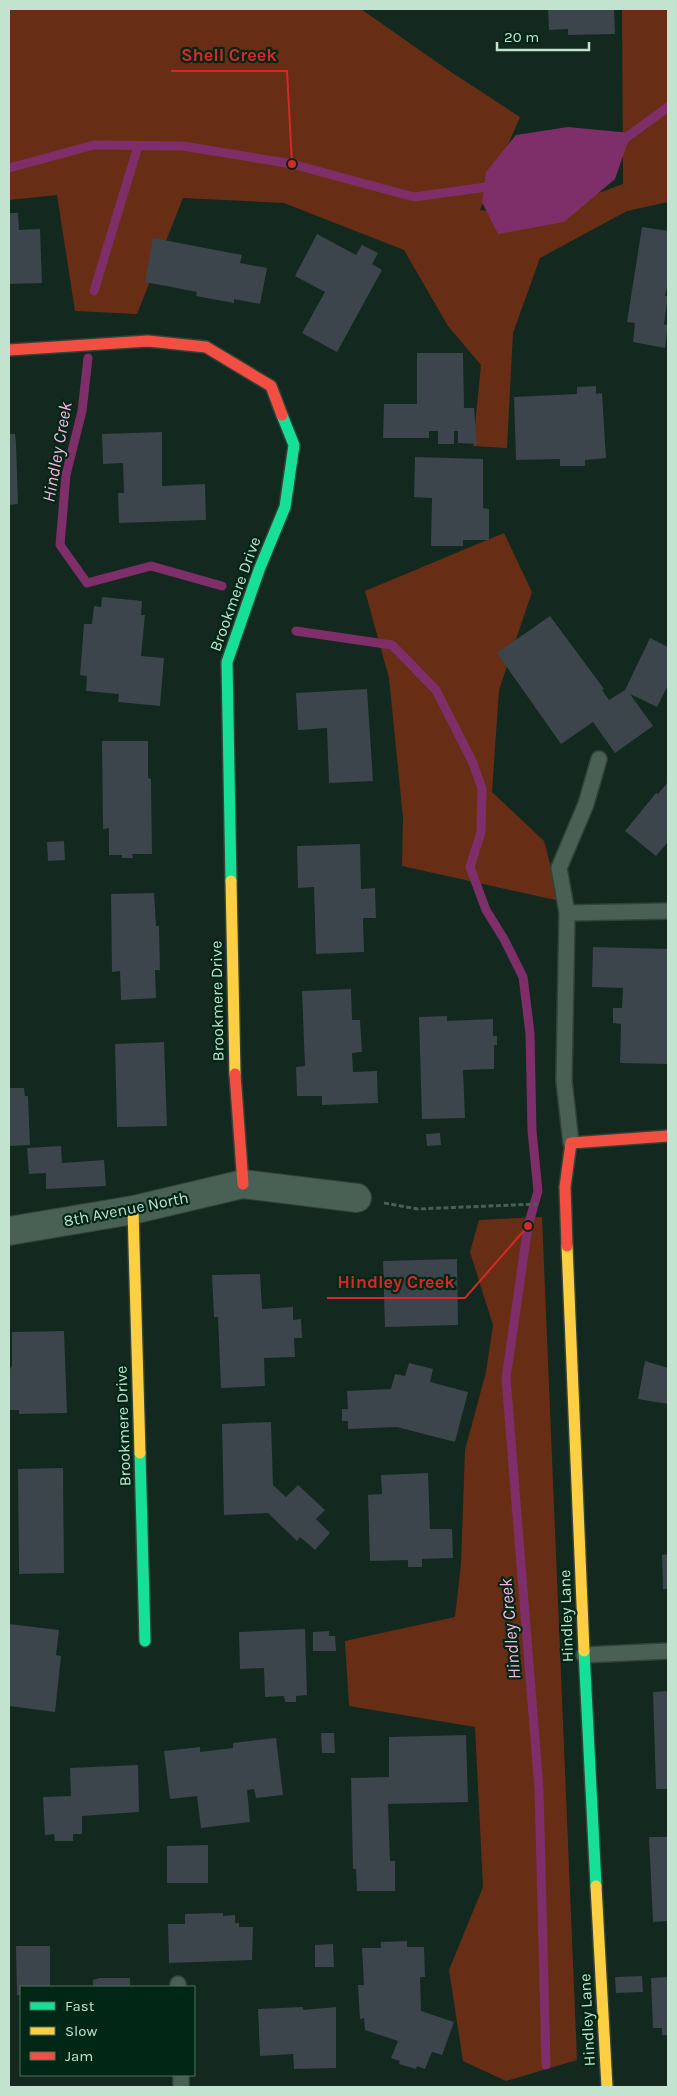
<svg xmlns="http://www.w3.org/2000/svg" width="677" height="2096" font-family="Karla,sans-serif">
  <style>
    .green { fill: #682e15 }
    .water { fill: #7e2f69 }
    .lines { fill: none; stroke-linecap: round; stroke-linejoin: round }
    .stream { stroke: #7e2f69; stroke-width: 9 }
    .building { fill: #3b454b }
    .lane-casing { stroke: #314339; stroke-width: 18 }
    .street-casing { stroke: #314339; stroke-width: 30 }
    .fast-casing { stroke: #314339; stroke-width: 14 }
    .slow-casing { stroke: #314339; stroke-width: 14 }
    .jam-casing { stroke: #314339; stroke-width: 14 }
    .path { stroke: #4a5e55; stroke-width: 3; stroke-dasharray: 5 2.5; stroke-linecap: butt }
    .lane { stroke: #496054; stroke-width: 15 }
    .street { stroke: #496054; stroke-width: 28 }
    .fast { stroke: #16e098; stroke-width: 11 }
    .slow { stroke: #ffcf43; stroke-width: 11 }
    .jam { stroke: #f24e42; stroke-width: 11 }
    .labels { text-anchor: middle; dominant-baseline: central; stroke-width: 4.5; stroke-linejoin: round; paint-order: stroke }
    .street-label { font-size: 16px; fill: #c1e3cf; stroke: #002616 }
    .water-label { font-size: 18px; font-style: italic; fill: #fdb4e4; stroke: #002616 }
    .leader { fill: none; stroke: #d62828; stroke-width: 2 }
    .callout-dot { fill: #d62828; stroke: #002616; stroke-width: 2 }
    .callout-label { font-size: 18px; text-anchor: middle; font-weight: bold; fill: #d62828; stroke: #002616; stroke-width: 4.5; stroke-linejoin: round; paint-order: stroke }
  </style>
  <rect width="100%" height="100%" fill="#13281e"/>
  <path class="green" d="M9,9H361L448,70L520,117L480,210L533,217L623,184L622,9H668V202L627,211L540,258L513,333L507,448L473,446L481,365L448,326L404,250L284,203L183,198L137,314L75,311L57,195L9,200Z
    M504,533L532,592L499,690L492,792L544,841L560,901L402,866L403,818L389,678L365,591Z
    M542,1217L577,2060L506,2081L463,2061L449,1970L483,1887L475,1727L349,1706L345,1641L455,1617L461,1564L465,1450L486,1372L493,1325L470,1252L479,1220Z"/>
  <path class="water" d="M568,127L631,133L615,179L564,222L498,234L482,202L486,172L516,135Z"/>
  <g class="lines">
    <path class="stream" d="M623,140L668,107
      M9,168L94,145L183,146L292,164L414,197L494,186
      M94,291L138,146
      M88,358L82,411L66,475L60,545L87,583L151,566L222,586
      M296,631L392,645L436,690L473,763L482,789L481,832L470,867L486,910L504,939L523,977L530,1033L532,1131L538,1191L528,1226L506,1378L539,1789L546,2065"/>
  </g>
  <path class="building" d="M548,9H614L615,34L568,35V29L549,30Z
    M9,213H18L19,230L40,229L42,283L9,284Z
    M642,227L668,231V282L665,296H668L664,324L668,325L665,348L633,342L635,323L627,322Z
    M317,234L356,255L362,245L378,253L372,264L382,270L337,352L302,333L325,292L295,276Z
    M153,238L242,255L240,263L267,268L260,304L234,299V303L196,296L197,292L145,282Z
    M417,353H463L464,408H474L477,444L458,443V431H454V444H438V431H429V438H383L384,404H417Z
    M596,386V394L602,393L606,458L585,460V466H560V459L516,460L514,397L577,394V387Z
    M162,432V486L205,484L206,520L119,523L118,493H124L123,463L103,464L102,434Z
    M9,434H15L16,443L18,504L9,505Z
    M415,457L483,459V508L489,509V540H463V546H431L432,498L414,497Z
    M102,597L142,601L141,615H145L141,656L164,658L160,706L118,702L119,694L86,691L87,676L80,675L84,624H92L94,606L101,607Z
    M550,616L604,689L602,690L609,700L625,690L650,638L668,647V685L657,707L630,694L653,726L615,753L593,722L561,744L497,653Z
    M367,689L373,781L329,783L327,728L298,730L296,693Z
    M102,741H148V778L151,779L152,854H132L133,858H122V855H109V828L103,829Z
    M668,782V842L656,856L625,831L656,793L658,794Z
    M64,841L65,860L48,861L47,842Z
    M360,844L361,889L375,888L376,918H363L364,952L316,954L314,887L298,888L297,846Z
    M154,893L156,926H159L160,970H155L156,998L121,1000L120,971L112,972L111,894Z
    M593,947L668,949L667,1064L620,1063L621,1024L613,1023V1008H622L623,988L592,987Z
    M351,989L352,1020H360L362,1052L352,1053L353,1072L377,1071L378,1103L322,1105V1096H297L296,1067L305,1066L302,991Z
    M447,1016V1021L493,1019V1036H497V1045H494V1069L463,1070L465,1118L422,1119L419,1017Z
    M164,1042L167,1126L117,1127L115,1044Z
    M9,1088H24L25,1096H28L30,1145L9,1146Z
    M440,1133L441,1145L427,1146L426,1134Z
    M61,1146L62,1163L104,1160L106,1186L46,1189V1173L29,1174L27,1148Z
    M457,1259L458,1325L385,1327L383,1261Z
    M260,1274L262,1309L293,1307V1320L301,1319L302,1338H294L295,1357L264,1358L265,1386L221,1388L218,1317H214L212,1275Z
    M64,1331L67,1413L19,1414V1410H9V1370L12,1366V1332Z
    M645,1361L668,1368V1404L638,1399Z
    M409,1363L433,1369L430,1382L468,1392L455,1442L397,1427L348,1429V1421H342V1409H348L347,1391L391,1389L395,1374L405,1376Z
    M271,1422L273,1485L286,1497L298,1485L325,1510L316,1519L330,1533L315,1550L300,1537L297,1541L268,1513L224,1515L222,1424Z
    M63,1468L64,1573L19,1574L18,1469Z
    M428,1473L430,1529H452L453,1558L422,1559V1567H408V1560L370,1561L368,1495L382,1494L381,1475Z
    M668,1554V1589H663L662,1555Z
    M9,1624L59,1630L56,1655L61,1656L55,1712L9,1706Z
    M305,1629L307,1695L296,1696V1702H285L284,1696L265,1697L264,1668L240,1669L239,1632Z
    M329,1631V1636H335L336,1651H313V1632Z
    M668,1691V1789H656L653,1692Z
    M321,1733H334L335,1753H322Z
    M466,1735L468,1802L388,1804L390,1861H395V1891H357L356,1869H353L351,1778L389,1777V1737Z
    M276,1738L283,1795L256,1798L254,1789L247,1790L250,1822L201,1828L197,1796L170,1799L164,1751L200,1747V1752L233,1748V1743Z
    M138,1765L139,1812L82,1816V1834H73V1841H55L54,1834L45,1835L43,1797L71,1796L70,1768Z
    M649,1837H668V1921L653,1922Z
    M208,1845V1883H167V1846Z
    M223,1913V1916L235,1915V1923H239V1927H253L252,1960L169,1963L168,1924H185V1914Z
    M407,1941V1947H424L425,1977H420L421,2011L454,2022L442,2055L432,2052L425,2069L417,2066L416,2069L399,2064L400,2061L391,2058L398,2041L365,2030L364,2018L360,2019L358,1985H364L362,1948H381V1942Z
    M333,1944L334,1967H315V1945Z
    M16,1946H50V1987H21V1995H17Z
    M642,1976L643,1992L616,1993L615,1977Z
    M668,1977V2035H662V2028H653L651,1978Z
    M100,1978H130V1987H93V1980Z
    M303,2007V2010L336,2007V2068L294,2069L293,2054L260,2056L258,2009Z"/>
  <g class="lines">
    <g class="lane-casing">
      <path id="lane" d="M567,913L559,868L586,804L599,759
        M571,1143L564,1081L567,913L668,911
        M584,1655L668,1651
        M178,1984V1987
        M181,2075V2087"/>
    </g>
    <g class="street-casing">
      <path id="street" d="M9,1231L133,1210L243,1184L357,1198"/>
    </g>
    <g class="fast-casing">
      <path id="fast" d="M231,881L227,662L259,570L285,507L294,445L282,415
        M140,1453L145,1641
        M584,1651L596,1886"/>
    </g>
    <g class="slow-casing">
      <path id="slow" d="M231,881L235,1074
        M133,1210L140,1453
        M567,1246L584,1651
        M596,1886L607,2087"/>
    </g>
    <g class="jam-casing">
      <path id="jam" d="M9,350L148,341L206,347L271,386L282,415
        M235,1074L243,1184
        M567,1246L565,1187L571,1143L668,1136"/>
    </g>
    <path class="path" d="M384,1203L418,1209L537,1204"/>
    <use href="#lane" class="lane"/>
    <use href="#street" class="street"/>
    <use href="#fast" class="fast"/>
    <use href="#slow" class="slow"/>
    <use href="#jam" class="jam"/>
  </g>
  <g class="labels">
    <g class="street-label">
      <text transform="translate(235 594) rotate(-70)">Brookmere Drive</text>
      <text transform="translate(217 1001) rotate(-91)">Brookmere Drive</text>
      <text transform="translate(126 1209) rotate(-11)">8th Avenue North</text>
      <text transform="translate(123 1426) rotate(-92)">Brookmere Drive</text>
      <text transform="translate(566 1616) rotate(-92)">Hindley Lane</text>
      <text transform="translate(587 2020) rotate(-93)">Hindley Lane</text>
    </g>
    <g class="water-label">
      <text transform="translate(57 452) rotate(-80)">Hindley Creek</text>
      <text transform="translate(510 1629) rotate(-95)">Hindley Creek</text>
    </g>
  </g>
  <path class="leader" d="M292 164L287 71H171M528 1226L465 1298H327"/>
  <g class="callout-dot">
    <circle cx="292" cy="164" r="5"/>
    <circle cx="528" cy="1226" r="5"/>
  </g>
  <g class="callout-label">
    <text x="229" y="61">Shell Creek</text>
    <text x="396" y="1288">Hindley Creek</text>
  </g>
  <rect width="677" height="2096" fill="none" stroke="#c1e3cf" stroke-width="20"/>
  <rect x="20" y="1986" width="175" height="90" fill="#002616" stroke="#4d7260"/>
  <rect x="30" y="2002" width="25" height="8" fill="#16e098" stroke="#4d7260"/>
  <text x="65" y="2011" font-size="15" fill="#c1e3cf">Fast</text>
  <rect x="30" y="2027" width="25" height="8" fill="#ffcf43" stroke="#4d7260"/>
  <text x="65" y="2036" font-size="15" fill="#c1e3cf">Slow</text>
  <rect x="30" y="2052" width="25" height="8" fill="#f24e42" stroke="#4d7260"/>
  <text x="65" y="2061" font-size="15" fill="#c1e3cf">Jam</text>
  <path d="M497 42v8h92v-8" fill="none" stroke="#c1e3cf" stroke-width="2.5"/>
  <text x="504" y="42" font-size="15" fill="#c1e3cf" stroke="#002616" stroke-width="4" paint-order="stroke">20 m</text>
</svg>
